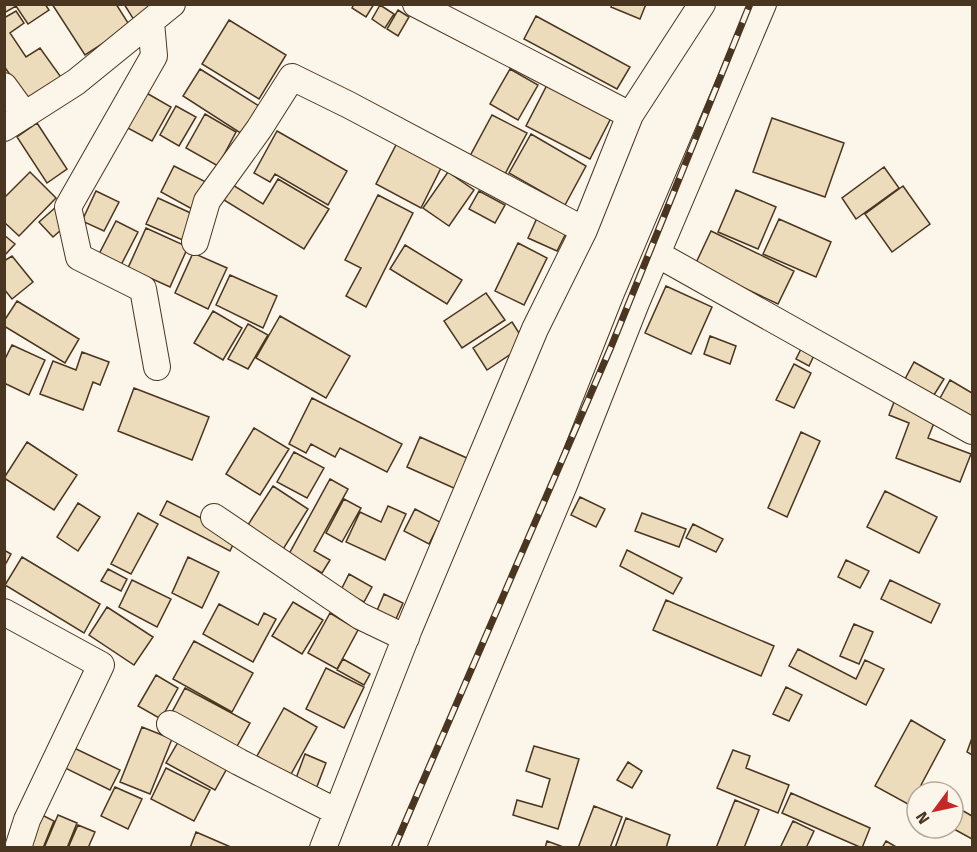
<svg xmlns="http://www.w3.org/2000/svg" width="977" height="852" font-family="'Fira Sans',sans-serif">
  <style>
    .building { fill: #ecdcbc; stroke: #4a3520; stroke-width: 1.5 }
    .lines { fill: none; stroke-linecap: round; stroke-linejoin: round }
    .street-casing { stroke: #4a3520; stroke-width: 28 }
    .street { stroke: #fbf6e9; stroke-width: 26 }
    .rail-casing { stroke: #4a3520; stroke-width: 7 }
    .rail { stroke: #fbf6e9; stroke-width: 4.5; stroke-dasharray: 14; stroke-linecap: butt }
  </style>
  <rect width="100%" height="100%" fill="#fbf6e9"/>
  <path class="building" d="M4,4H45L49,10L28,24L16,6L4,13Z
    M52,4H116L130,26L85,55Z
    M124,4H158L134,20Z
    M354,4H374L366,17L352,8Z
    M612,4H646L640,19L611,7Z
    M380,5L394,14L385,28L372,19Z
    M398,10L409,17L398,36L387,29Z
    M16,11L24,23L10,33L26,57L40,48L63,80L29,103L4,66V18Z
    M536,16L630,67L617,89L524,39Z
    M229,20L286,55L259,99L202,64Z
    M200,69L259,106L242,134L183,96Z
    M510,69L538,85L518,120L490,104Z
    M547,85L611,118L590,159L526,126Z
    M143,91L171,107L152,141L124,126Z
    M176,106L196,117L179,146L160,135Z
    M205,114L236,132L218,166L186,148Z
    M492,115L527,133L505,174L470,156Z
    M772,118L844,143L825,197L753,172Z
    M37,123L67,169L47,183L17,137Z
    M277,131L347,171L328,205L275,174L270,182L254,173Z
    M531,134L586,166L565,205L509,173Z
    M398,141L443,164L421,208L376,184Z
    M174,166L206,182L192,209L161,192Z
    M884,167L899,188L856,219L842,198Z
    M30,172L56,198L19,236L4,222V198Z
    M448,172L474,190L449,226L423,208Z
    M278,179L329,209L304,249L224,200L233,185L263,204Z
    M903,186L930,224L892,252L865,214Z
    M736,190L776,207L758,249L718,232Z
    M96,191L119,202L104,231L82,221Z
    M479,191L505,205L495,223L469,209Z
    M378,195L413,213L366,307L346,296L361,268L345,260Z
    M158,198L195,215L185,241L146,224Z
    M56,207L70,222L53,237L39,222Z
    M537,218L567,231L557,251L528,238Z
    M779,219L831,242L816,277L763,254Z
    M116,221L138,232L120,267L98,256Z
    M146,228L188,247L170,287L128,268Z
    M711,231L794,271L778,304L695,265Z
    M4,235L15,244L4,256Z
    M518,243L547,258L524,305L495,291Z
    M405,245L462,280L447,304L390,269Z
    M193,253L227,268L208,309L175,293Z
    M12,256L33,282L12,299L4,289V261Z
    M230,275L277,296L263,328L216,305Z
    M666,286L712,307L691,354L645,333Z
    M486,293L505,320L462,348L444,321Z
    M17,301L79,339L65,363L4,326V321Z
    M213,311L242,328L223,360L194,343Z
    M280,316L350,356L326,398L256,358Z
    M512,322L526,344L487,370L473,348Z
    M248,324L268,335L248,369L228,359Z
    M710,336L736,346L730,364L704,354Z
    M804,343L817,349L809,366L796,359Z
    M12,345L45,360L29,395L4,383V361Z
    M82,352L109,362L100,385L93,382L83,410L40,394L53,361L76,370Z
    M914,362L944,379L934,395L905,379Z
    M794,364L811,373L794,408L776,400Z
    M950,380L972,393V419L939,400Z
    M134,388L209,417L192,460L118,431Z
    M896,397L938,413L928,438L971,454L960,482L896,458L909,423L889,415Z
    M312,398L402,444L387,472L340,448L335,457L311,444L306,453L289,444Z
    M254,428L289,449L260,495L226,474Z
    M801,432L820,441L787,517L768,508Z
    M420,437L469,459L456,489L407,467Z
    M27,442L77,475L54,510L4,478Z
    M294,452L324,468L307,498L277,482Z
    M330,479L348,489L314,551L330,560L322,573L289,554Z
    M273,486L308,509L282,551L246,528Z
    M885,491L937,517L919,553L867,527Z
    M580,497L605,509L596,527L571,515Z
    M344,499L361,508L342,542L326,533Z
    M167,501L237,536L230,551L160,515Z
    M78,503L100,517L78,551L57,537Z
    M388,506L406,514L385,560L346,542L360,512L381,522Z
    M415,509L440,522L429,544L404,531Z
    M138,513L158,524L131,574L111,564Z
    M642,513L686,529L679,547L635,531Z
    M693,524L723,539L716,552L686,538Z
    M4,550L11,554L4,567Z
    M627,550L682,578L673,594L620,566Z
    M22,557L100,604L84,633L5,585Z
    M188,557L219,572L202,608L172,593Z
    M846,560L869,571L860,588L838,577Z
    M108,569L127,579L121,591L101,581Z
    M349,574L372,587L364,602L341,590Z
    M132,580L171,599L157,627L119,607Z
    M890,580L940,604L931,623L881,599Z
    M384,594L403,603L395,621L376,613Z
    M666,600L774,646L761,676L653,630Z
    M293,602L323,620L302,654L272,636Z
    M219,604L258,625L264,613L276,619L253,662L203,634Z
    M107,607L153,637L134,665L89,635Z
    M330,613L358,630L337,669L308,653Z
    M854,624L873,632L859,664L840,656Z
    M194,641L253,673L232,712L173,679Z
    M798,649L856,679L865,660L884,669L866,705L789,666Z
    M343,659L370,674L364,685L337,670Z
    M326,668L364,687L344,728L306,709Z
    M156,675L178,688L161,719L138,706Z
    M786,687L802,695L789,721L773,714Z
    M185,688L250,723L236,748L171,714Z
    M284,708L317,727L290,776L257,756Z
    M911,720L945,740L920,787L928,792H917V809L875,786Z
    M142,727L172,739L150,794L120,782Z
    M181,737L230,763L215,790L166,763Z
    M972,738V755L967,752Z
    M534,746L579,759L558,829L513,815L517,800L542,807L550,779L526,771Z
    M72,747L120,770L110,790L63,767Z
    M733,750L750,756L746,768L789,785L778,813L717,788Z
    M305,754L326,763L316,789L295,781Z
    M628,762L642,771L632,788L617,780Z
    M166,768L210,790L194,821L151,799Z
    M115,787L142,799L128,829L101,816Z
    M791,793L870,828L862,848L782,813Z
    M735,800L759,810L744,848H716Z
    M953,805L972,816V839L952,828Z
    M594,806L622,817L610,848H578Z
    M42,815L54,821L43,848H28Z
    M58,815L77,823L67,848H44Z
    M626,818L670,835L666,848H615Z
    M793,821L814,831L806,848H780Z
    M78,825L95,832L88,848H68Z
    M196,832L233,848H190Z
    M547,841L566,848H545Z
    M886,841L898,848H882Z"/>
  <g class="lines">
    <g class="street-casing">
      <path id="street" d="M416,4L630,115
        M151,22L154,56L68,207L79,257L143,289L157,367
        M4,86L25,115
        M4,128L76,82L172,4
        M195,242L207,201L259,129L292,77L349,105L584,230
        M657,254L972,431
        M214,517L360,616L406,638
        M4,612L101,665L27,820L18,848
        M170,724L239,762L337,812
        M323,848L409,629L535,329L584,230L630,115L702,4
        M412,848L564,485L636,303L763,4"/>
    </g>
    <use href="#street" class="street"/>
    <g class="rail-casing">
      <path id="rail" d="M394,848L611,347L750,4"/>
    </g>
    <use href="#rail" class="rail"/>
  </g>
  <rect width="977" height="852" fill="none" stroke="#4a3520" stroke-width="12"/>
  <g transform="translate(935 810) rotate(237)"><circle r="28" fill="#fbf6e9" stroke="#b4a999" stroke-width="1.5"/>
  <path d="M0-4.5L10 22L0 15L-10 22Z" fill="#c62828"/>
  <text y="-9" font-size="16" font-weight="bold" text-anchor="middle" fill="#4a3520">N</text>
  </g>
</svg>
